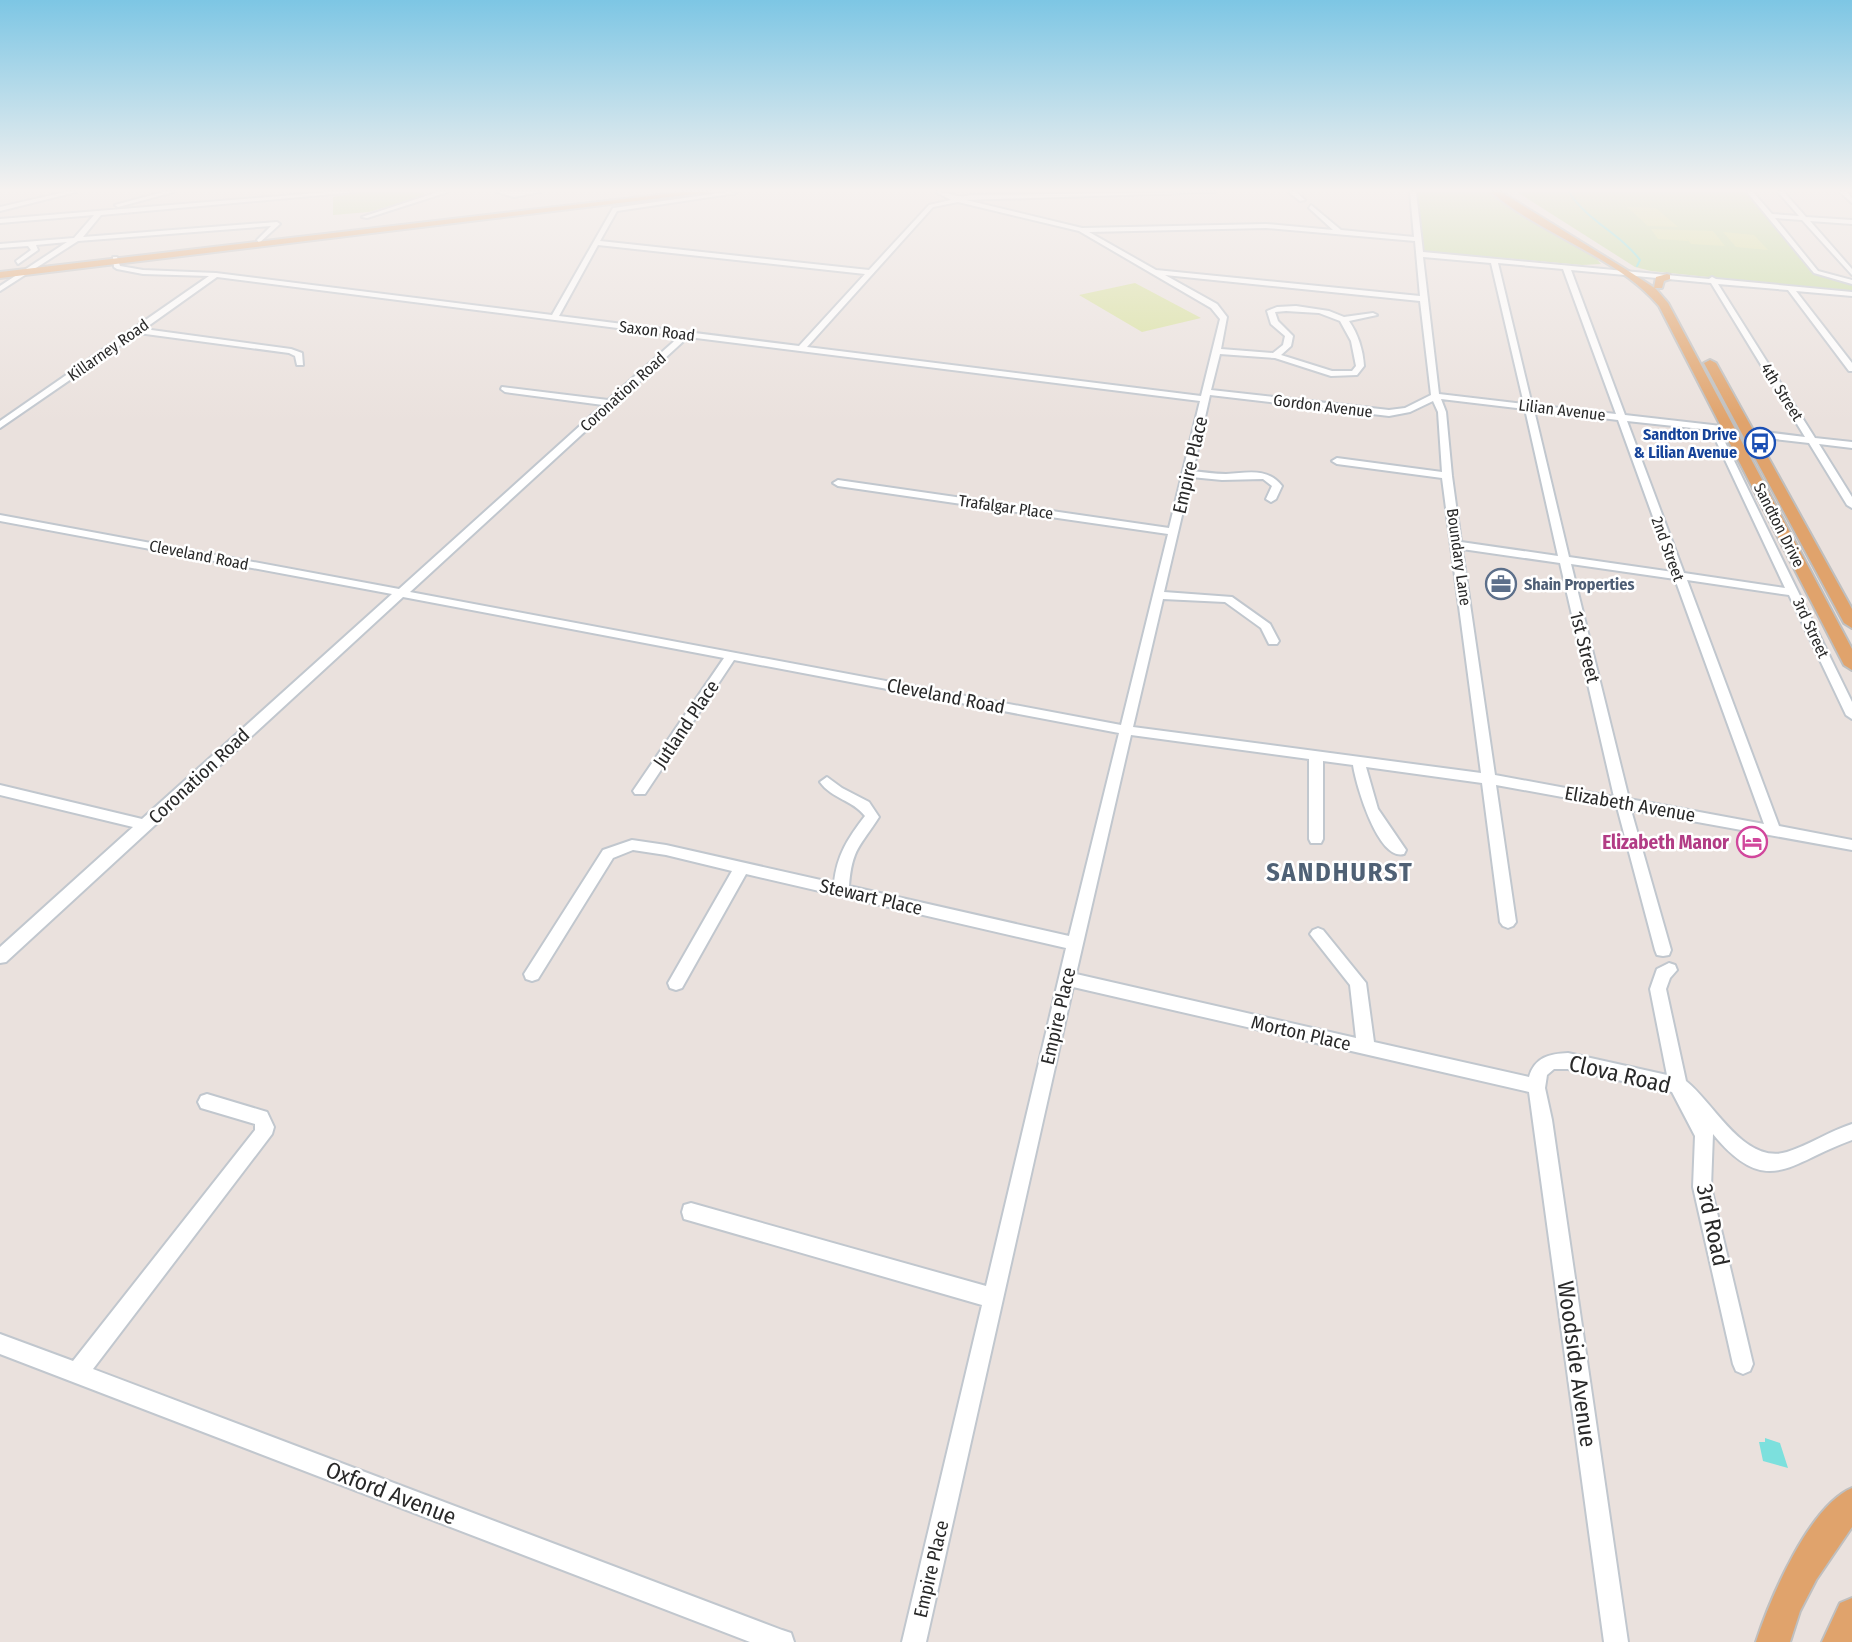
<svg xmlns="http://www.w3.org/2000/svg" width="1852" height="1642" font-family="'Fira Sans Condensed',sans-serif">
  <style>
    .green { fill: #c5daa0 }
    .pitch { fill: #d7e09c }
    .water { fill: #7ce0dd }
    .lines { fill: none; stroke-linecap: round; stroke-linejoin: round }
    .stream { stroke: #7ce0dd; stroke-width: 2 }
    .minor-casing { stroke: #c1c7ce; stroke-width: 4 }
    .major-casing { stroke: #bfbfbf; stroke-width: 4 }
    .minor { fill: #fff; fill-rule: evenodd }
    .major { fill: #e0a36c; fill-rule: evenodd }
    .labels { text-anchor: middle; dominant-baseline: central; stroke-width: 5; stroke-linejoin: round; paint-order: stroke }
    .far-street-label { font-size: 16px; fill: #292929; stroke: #fff }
    .far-transit-label { font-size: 16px; font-weight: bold; fill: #164399; stroke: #fff; text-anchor: end }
    .far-service-label { font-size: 16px; font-weight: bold; fill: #4e5e75; stroke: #fff; text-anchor: start }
    .street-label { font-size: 19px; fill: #292929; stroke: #fff }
    .hotel-label { font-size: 19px; font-weight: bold; fill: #b23c85; stroke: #fff; text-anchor: end }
    .near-street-label { font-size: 23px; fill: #292929; stroke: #fff }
    .district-label { font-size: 26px; font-weight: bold; letter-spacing: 2px; fill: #4f6175; stroke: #fff }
  </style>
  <rect width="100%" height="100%" fill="#eae1dd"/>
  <path class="green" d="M360,192H418L427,195L369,212L333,215V197Z
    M1417,192H1488L1596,258L1601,264L1582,265L1424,251Z
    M1517,192H1747L1812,273L1852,283V292L1651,271L1635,267Z"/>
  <path class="pitch" d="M1627,207L1656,208L1678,227L1648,226Z
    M1651,229L1713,231L1725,246L1691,244L1684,235L1688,241L1658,239Z
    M1723,232L1754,235L1768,250L1736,247Z
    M1135,283L1201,318L1142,332L1079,295Z"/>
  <path class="water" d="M1765,1438L1780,1443L1788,1468L1763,1461L1759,1442H1765Z"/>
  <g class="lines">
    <path class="stream" d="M1569,192C1587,221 1620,233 1640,260L1637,266"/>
    <g class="minor-casing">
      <path id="minor" d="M65,192H76L0,211V207Z
        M163,192H174L118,207L115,205Z
        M329,192H355L101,215L83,237L277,222L280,224L259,243L257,240L271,226L78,241L0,291V286L67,242L36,245L38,250L18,264L16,261L31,250L28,246L0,248V244L74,238L94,215L0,223V219Z
        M438,192H448L367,218L362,217Z
        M497,192H540L514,197Z
        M727,192L737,193L617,211L600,241L869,270L929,205L951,200L936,192C950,192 955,199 971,195L1215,192L966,200L1082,228L1266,224L1333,230L1309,208L1311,205L1341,230L1414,237L1410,192H1416L1423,252L1709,279L1712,277L1716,279L1852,292V296L1796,291L1852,363V371H1849L1788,290L1718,284L1815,438L1852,442V448L1819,444L1852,497V508L1847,505L1809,443L1749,436L1744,433L1749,430L1805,437L1711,283L1571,270L1625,415L1730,427L1735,430L1730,433L1720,432L1852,702V719L1846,715L1789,595L1687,580L1779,826L1852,840V850L1631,810L1671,950L1669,955L1663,956L1657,955L1655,950L1617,807L1496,785L1516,922L1513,926L1508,928L1503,926L1500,922L1482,783L1366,767L1378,809L1406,850L1404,854C1378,861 1356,785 1353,765L1323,761V839L1321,843H1311L1309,839V759L1131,735L1076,974L1356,1038L1350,985L1313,938L1310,934L1313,930L1318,928L1323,930L1366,983L1374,1042L1529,1077C1535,1057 1549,1054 1568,1053L1667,1075L1650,989L1657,969L1669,963L1675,965L1677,970L1670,978L1666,989L1686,1081C1715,1104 1744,1165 1787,1152C1809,1145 1830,1131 1852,1124V1140C1790,1162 1767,1200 1713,1134L1711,1187L1753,1364L1750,1371L1743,1374L1736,1371L1733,1364L1693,1187L1695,1136L1672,1092L1568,1069H1554L1547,1075L1545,1088L1552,1120L1628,1642H1604L1529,1092L1073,987L926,1642H902L982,1305L691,1221L684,1219L682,1212L684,1205L691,1203L986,1286L1066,948L746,874L682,988L676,990L670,988L668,983L732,871L666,855L633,850L613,858L538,979L532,981L526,979L524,974L603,850L632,840L666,845L834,883C837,855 848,838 865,816C853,800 832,799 820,782L827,777L842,788L869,802L879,817C860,847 852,848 849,886L1069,936L1119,733L734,660L645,794H635L633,791L635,788L724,658L403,597L6,962L0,963V947L133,827L0,795V785L142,819L392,594L0,521V515L399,589L603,405L505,392L501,389L502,387L608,400L680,336L217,277L144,329L291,349L302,353L303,365H297L295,356L289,353L138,333L0,428V421L209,276L143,274L117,269L114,267L113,257H117L120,266L143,270L216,273L552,315L613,208ZM958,202L1079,231L1211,308L1220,319L1201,396L807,347L933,207ZM1266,228L1415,241L1420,296L1156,270L1089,232ZM598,245L865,274L799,346L559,316ZM1423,257L1491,263L1524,404L1439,394ZM1498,263L1563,269L1616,414L1532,405ZM1165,275L1420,301L1431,395L1405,408L1389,410L1211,390L1220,354L1275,358L1331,376L1357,375L1364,366C1363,350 1358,334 1349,321L1377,315L1373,313L1344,317L1329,311L1296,306L1277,307L1267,311L1271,324L1285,336L1283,345L1273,353L1221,349L1227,317L1217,304ZM1286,311L1319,313L1340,321L1351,341L1356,366L1352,371H1332L1281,355L1291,346L1293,336L1278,321L1275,312ZM688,337L1200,401L1169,528L838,480L833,483L838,486L1168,534L1121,725L410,592ZM1210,395L1389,416L1410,412L1433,401L1438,412L1442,472L1337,458L1332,461L1337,464L1442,478L1481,773L1133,727L1163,599L1225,602L1261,628L1269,644H1277L1279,641L1270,624L1232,597L1164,592L1191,477L1222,480L1263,479L1272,486L1266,499L1271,502L1276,499L1282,486C1267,467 1247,473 1226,474C1215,474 1203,472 1193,471ZM1441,399L1525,409L1558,556L1461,542L1452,476L1446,412ZM1534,410L1618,420L1673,572L1569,557ZM1627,421L1711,430L1785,588L1684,573ZM1462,549L1560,563L1614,797L1495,775ZM1571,564L1675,579L1764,824L1629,799Z
        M1289,192H1296L1305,200L1300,201Z
        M1747,192H1753L1772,214L1799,216L1778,192H1784L1806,217L1852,220V224L1810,221L1852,269V275L1802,220L1775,218L1818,271L1852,280V284L1814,273Z
        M1840,192H1847L1852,198V203Z
        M207,1094L267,1112L274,1127L272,1134L93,1369L782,1630L791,1633L794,1642H750L0,1354V1334L73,1361L255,1130V1124L201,1108L198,1102L201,1096Z"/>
    </g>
    <g class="major-casing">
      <path id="major" d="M684,192H710L0,278V272Z
        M1491,192H1501L1630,272L1656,289L1668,303L1852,649V670L1844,665L1659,306C1618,257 1540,234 1491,192Z
        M1667,274L1670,275V279L1664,281L1662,288H1654L1656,277Z
        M1710,360L1716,363L1852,609V628L1844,623L1704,363Z
        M1852,1488V1527L1816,1580L1800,1611L1790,1642H1756C1770,1599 1809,1506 1852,1488Z
        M1852,1598V1642H1822L1840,1603Z"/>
    </g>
    <use href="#minor" class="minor"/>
    <use href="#major" class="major"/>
  </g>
  <linearGradient id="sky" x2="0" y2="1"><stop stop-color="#7dc6e4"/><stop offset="0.45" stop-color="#f6f2f0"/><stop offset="1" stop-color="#f6f2f0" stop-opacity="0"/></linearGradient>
  <rect width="1852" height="422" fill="url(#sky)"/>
  <defs>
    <g id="bus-ring" transform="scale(1.575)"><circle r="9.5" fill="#fff" stroke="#1a4fb4" stroke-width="1.5"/><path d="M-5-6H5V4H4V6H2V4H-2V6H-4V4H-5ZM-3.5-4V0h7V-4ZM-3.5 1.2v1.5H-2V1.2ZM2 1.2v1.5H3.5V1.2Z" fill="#1a4fb4"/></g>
    <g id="office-ring" transform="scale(1.575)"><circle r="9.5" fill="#fff" stroke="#5c6f8a" stroke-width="1.5"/><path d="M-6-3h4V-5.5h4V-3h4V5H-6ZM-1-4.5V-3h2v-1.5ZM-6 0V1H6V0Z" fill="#5c6f8a"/></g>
    <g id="hotel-ring" transform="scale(1.575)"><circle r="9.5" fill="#fff" stroke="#d1479c" stroke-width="1.5"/><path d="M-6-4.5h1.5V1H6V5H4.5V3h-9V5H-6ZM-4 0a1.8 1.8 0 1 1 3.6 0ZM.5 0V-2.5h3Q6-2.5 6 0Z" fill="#d1479c"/></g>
  </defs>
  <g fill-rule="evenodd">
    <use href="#bus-ring" x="1760" y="443"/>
    <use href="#office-ring" x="1501" y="584"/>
    <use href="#hotel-ring" x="1752" y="842"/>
  </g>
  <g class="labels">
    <g class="far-street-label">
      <text transform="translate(657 331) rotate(7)">Saxon Road</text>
      <text transform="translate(108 350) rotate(-35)">Killarney Road</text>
      <text transform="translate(623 392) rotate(-42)">Coronation Road</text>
      <text transform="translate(1782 392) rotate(58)">4th Street</text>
      <text transform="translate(1323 406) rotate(7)">Gordon Avenue</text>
      <text transform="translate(1562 410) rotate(7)">Lilian Avenue</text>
      <text transform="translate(1006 507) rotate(8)">Trafalgar Place</text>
      <text transform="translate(1779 525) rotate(63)">Sandton Drive</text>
      <text transform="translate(1668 549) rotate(70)">2nd Street</text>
      <text transform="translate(199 555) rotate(11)">Cleveland Road</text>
      <text transform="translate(1459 557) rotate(82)">Boundary Lane</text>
      <text transform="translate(1811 628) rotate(65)">3rd Street</text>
    </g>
    <g class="far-transit-label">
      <text x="1737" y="434">Sandton Drive<tspan x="1737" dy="18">&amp; Lilian Avenue</tspan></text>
    </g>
    <g class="far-service-label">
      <text x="1524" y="584">Shain Properties</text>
    </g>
    <g class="street-label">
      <text transform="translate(1190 465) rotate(-77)">Empire Place</text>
      <text transform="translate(1585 647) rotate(76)">1st Street</text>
      <text transform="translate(946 696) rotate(11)">Cleveland Road</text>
      <text transform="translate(686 724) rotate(-56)">Jutland Place</text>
      <text transform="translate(199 776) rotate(-43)">Coronation Road</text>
      <text transform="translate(1630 804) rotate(10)">Elizabeth Avenue</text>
      <text transform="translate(871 897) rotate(13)">Stewart Place</text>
      <text transform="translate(1058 1016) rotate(-77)">Empire Place</text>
      <text transform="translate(1301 1033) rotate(13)">Morton Place</text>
      <text transform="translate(931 1569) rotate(-77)">Empire Place</text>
    </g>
    <g class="hotel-label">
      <text x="1729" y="842">Elizabeth Manor</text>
    </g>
    <g class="near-street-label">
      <text transform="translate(1620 1074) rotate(13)">Clova Road</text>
      <text transform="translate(1713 1225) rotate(78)">3rd Road</text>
      <text transform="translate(1577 1364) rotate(82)">Woodside Avenue</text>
      <text transform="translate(391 1493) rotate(21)">Oxford Avenue</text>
    </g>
    <g class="district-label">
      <text x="1340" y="872">SANDHURST</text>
    </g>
  </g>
</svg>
